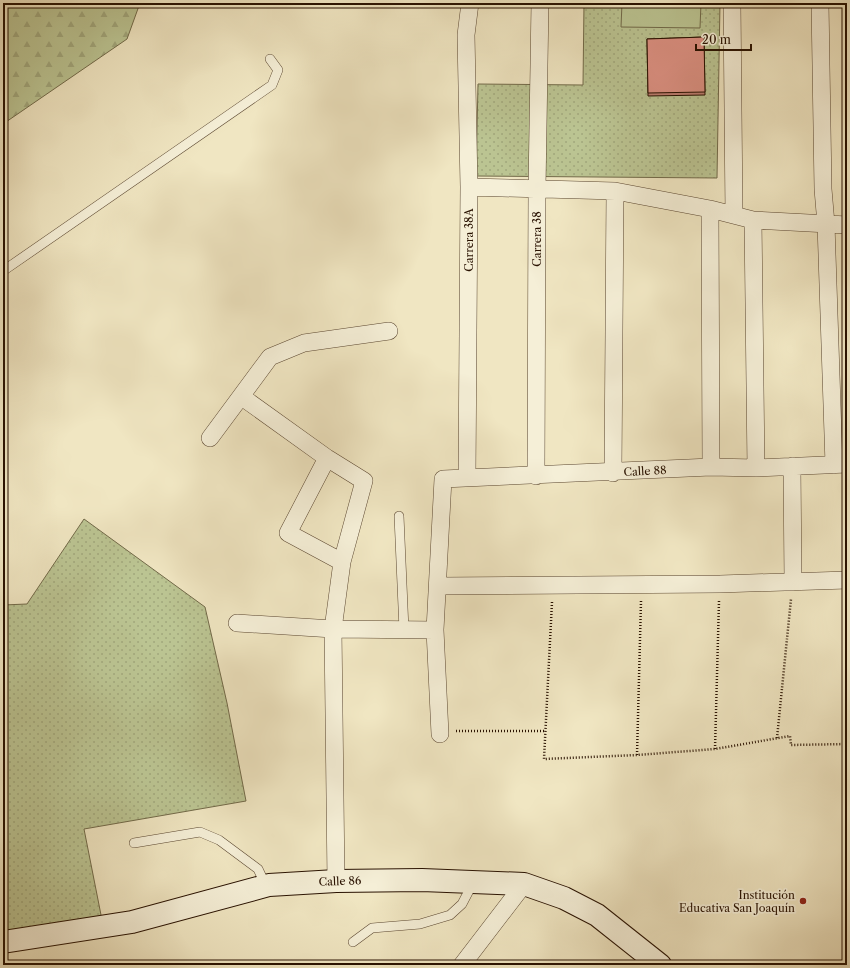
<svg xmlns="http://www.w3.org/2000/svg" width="850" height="968" font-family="'Libre Caslon Text',serif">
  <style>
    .grass { fill: url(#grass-dots); stroke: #726a49 }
    .forest { fill: url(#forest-firs); stroke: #726a49 }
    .pitch { fill: #bbc492; stroke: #726a49 }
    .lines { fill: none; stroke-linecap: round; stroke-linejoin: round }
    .lane-casing { stroke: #5a4630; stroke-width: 10 }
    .street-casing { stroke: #5a4630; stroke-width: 18 }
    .secondary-casing { stroke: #281100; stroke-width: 24 }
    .path { stroke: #281100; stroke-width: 2.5; stroke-dasharray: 1 2; stroke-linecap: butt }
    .lane { stroke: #f5efd7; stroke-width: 9 }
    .street { stroke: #f5efd7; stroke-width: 17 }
    .secondary { stroke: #f5efd7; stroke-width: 22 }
    .wall { fill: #bc7c70; stroke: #281100 }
    .building { fill: #db9082; stroke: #281100 }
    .poi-dot { fill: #8f2418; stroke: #f5efd7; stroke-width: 1.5 }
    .labels { text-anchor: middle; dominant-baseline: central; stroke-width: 3.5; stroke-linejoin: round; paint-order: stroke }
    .street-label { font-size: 11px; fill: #281100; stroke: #f5efd7 }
    .poi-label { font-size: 11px; fill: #281100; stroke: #f5efd7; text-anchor: end }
  </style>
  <defs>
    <pattern id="grass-dots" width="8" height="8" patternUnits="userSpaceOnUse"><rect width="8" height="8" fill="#bbc492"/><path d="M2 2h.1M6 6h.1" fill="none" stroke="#a1a77c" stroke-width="1.8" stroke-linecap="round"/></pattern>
    <pattern id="forest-firs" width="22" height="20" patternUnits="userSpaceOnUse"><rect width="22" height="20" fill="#bbc492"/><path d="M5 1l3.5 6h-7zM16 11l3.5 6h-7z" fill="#a1a77c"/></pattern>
  </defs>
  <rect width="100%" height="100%" fill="#f0e6c2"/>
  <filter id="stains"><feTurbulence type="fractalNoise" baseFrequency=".005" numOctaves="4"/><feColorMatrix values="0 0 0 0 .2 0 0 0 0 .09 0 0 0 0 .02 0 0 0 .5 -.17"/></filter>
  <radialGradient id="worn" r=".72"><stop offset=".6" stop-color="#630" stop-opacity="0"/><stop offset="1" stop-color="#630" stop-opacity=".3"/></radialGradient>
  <path class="grass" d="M584,3H720L717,178L476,176L478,84L583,85Z
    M84,519L205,607L227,703L246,801L84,829L102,920L3,936V605L27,604Z"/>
  <path class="forest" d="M3,3H140L127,39L3,124Z"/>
  <path class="pitch" d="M622,3H701L700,28L621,27Z"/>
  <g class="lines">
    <g class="lane-casing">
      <path id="lane" d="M3,271L272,85L278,70L270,59
        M399,516L404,630
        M134,843L200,832L219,840L258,869L266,886
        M353,942L372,928L420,924L450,915L462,904L473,883"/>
    </g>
    <g class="street-casing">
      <path id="street" d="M732,3L734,215
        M820,3L823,189L826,224L834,465
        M469,187L615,191L710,209L753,220L847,225
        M710,209L711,467
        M753,220L756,468
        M242,397L327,458L364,481L342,562L333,629L336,881
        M210,438L270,357L304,343L389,331
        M327,458L288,533L342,562
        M792,466L793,582
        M613,473L615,191
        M536,476L537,188L540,3
        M467,478L469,187L466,35L470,3
        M439,586L720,584L847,580
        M237,623L333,629L435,630
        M440,734L435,630L443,479L711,467L756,468L847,464
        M462,965L524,884"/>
    </g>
    <g class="secondary-casing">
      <path id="secondary" d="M3,942L132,922L269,885L336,881L422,880L524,884L564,898L597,915L660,965"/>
    </g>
    <path class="path" d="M552,602L544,759L637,755L715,749L790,736L791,745L847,744
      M456,731H544
      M777,738L791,599
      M715,749L719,601
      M637,755L641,601"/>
    <use href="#lane" class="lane"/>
    <use href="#street" class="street"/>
    <use href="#secondary" class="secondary"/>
  </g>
  <path class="wall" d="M704,37L705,95L648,96L647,39Z"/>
  <path class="building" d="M704,37L705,92L648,93L647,39Z"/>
  <circle class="poi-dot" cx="803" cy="901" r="4"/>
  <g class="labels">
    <g class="street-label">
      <text transform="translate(537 239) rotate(-90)">Carrera 38</text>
      <text transform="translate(469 240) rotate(-90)">Carrera 38A</text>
      <text transform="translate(645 471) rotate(-3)">Calle 88</text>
      <text transform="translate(340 881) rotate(-2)">Calle 86</text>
    </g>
    <g class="poi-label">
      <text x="795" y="895">Institución<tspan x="795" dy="13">Educativa San Joaquín</tspan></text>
    </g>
  </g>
  <rect width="850" height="968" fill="none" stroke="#f0e6c2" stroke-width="16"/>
  <rect x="4" y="4" width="842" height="960" fill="none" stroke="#281100" stroke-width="2"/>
  <rect x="8" y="8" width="834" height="952" fill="none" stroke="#281100"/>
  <path d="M696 44v6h55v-6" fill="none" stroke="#281100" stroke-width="2"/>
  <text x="702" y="44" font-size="12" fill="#281100" stroke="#f5efd7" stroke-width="3" paint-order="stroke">20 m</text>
  <rect width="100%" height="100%" filter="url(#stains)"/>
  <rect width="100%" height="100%" fill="url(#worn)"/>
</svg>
